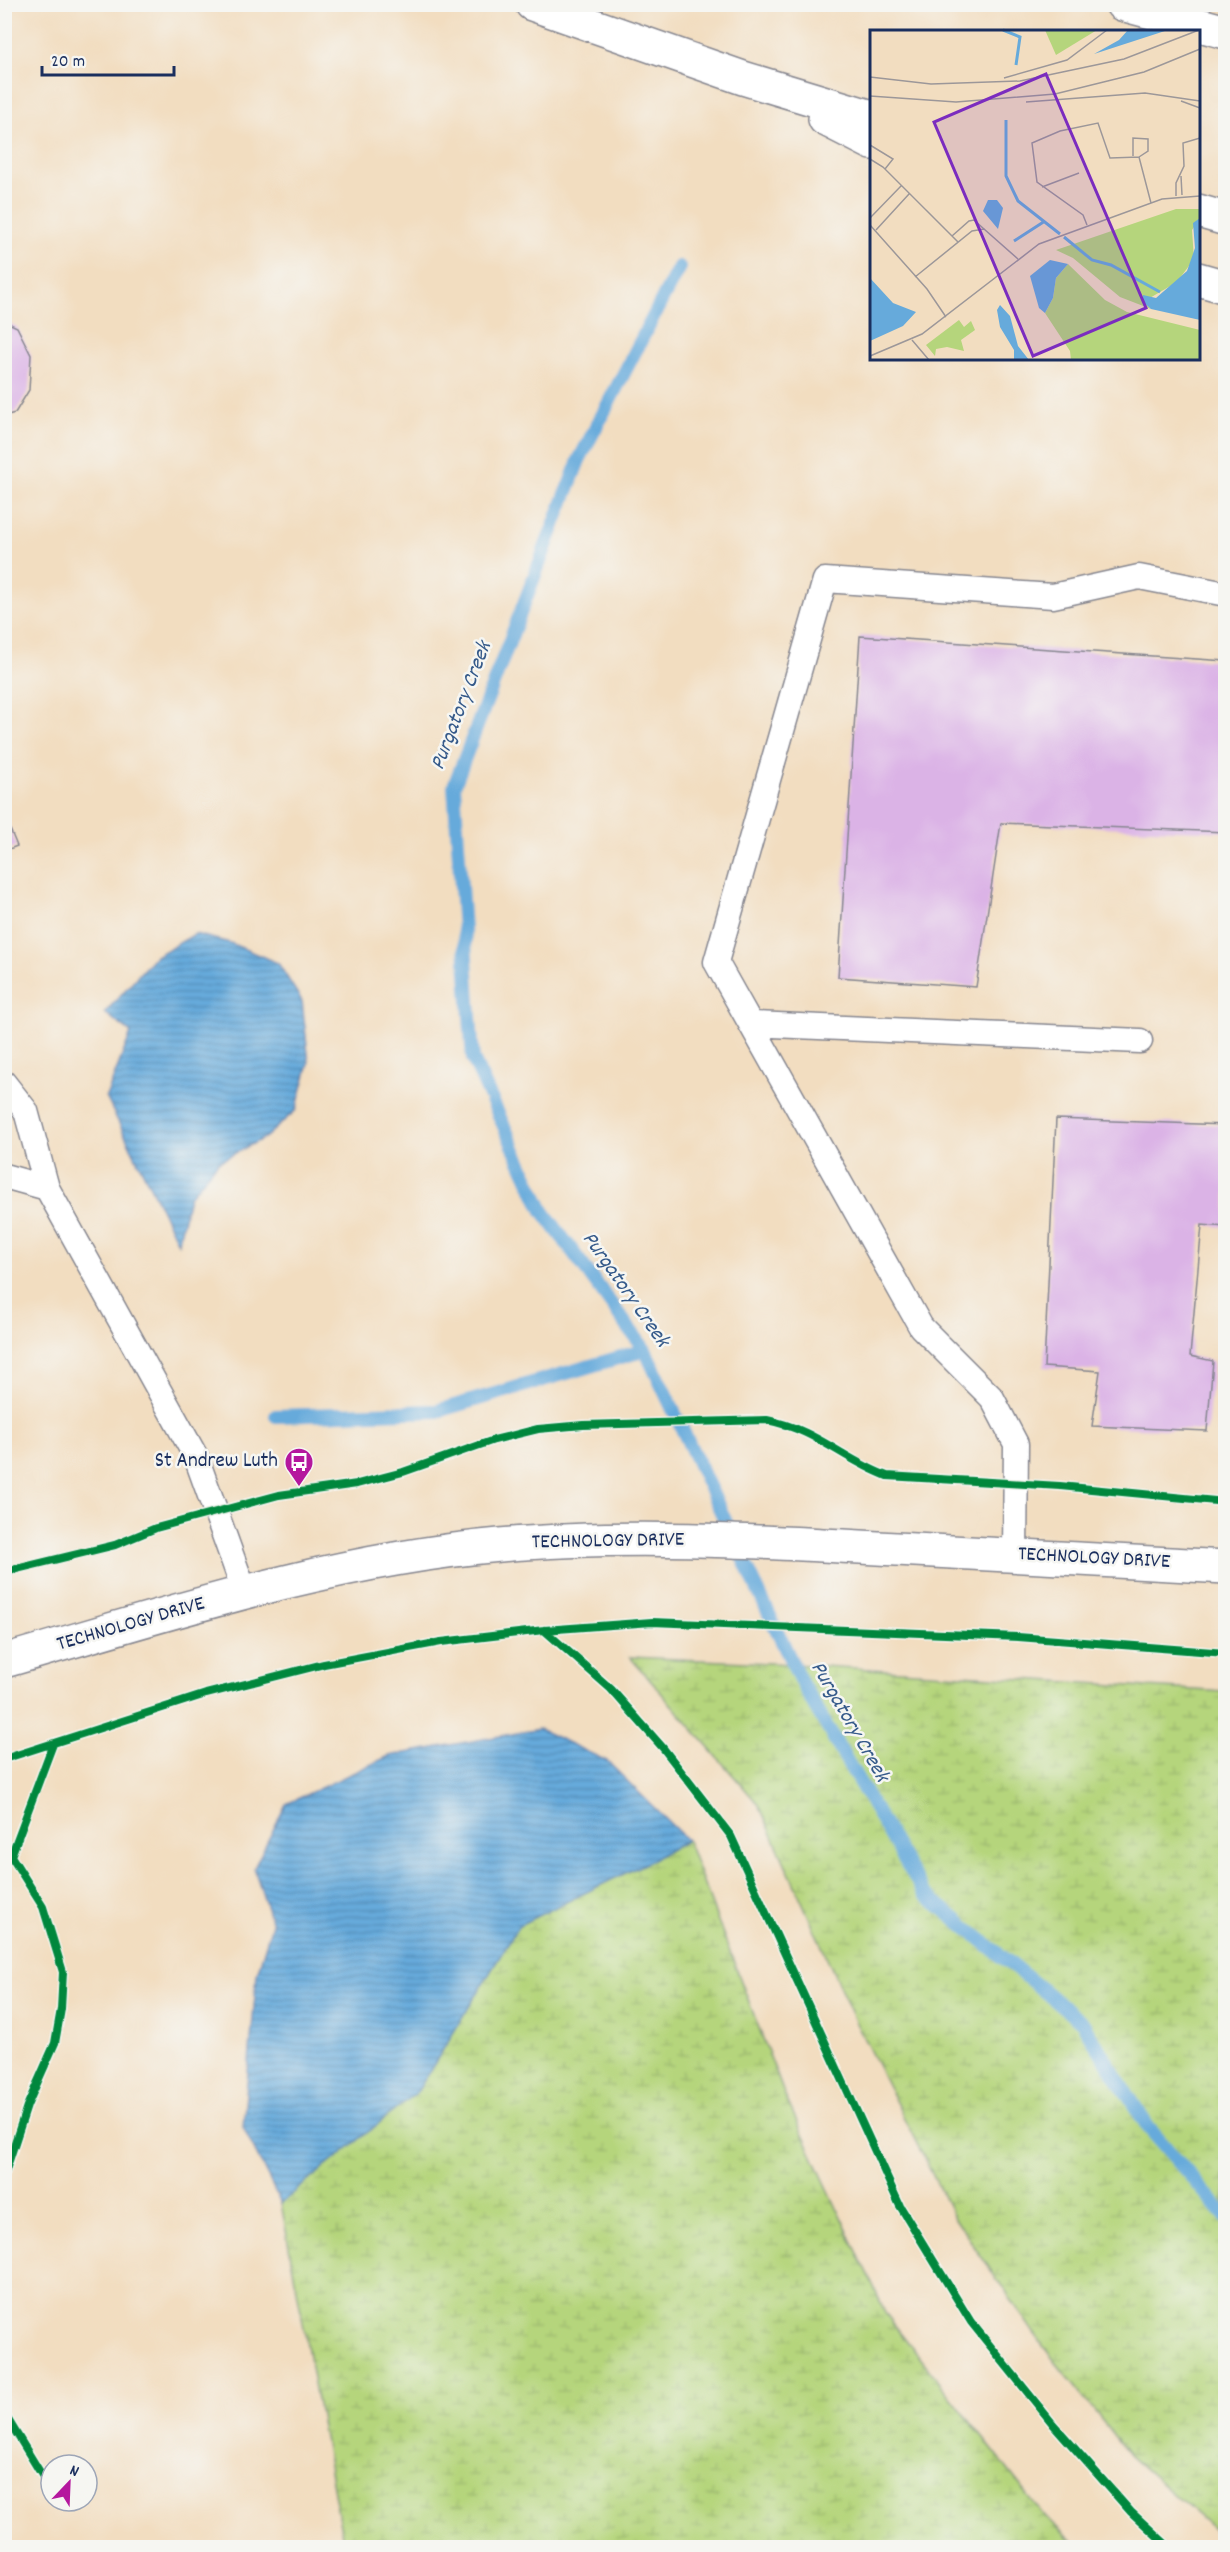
<svg xmlns="http://www.w3.org/2000/svg" width="1230" height="2552" font-family="Dekko,sans-serif">
  <style>
    .wetland { fill: url(#wetland-marsh); stroke: #68826d; stroke-width: 1.5 }
    .water { fill: url(#water-rules); stroke: #406c9c; stroke-width: 1.5 }
    .lines { fill: none; stroke-linecap: round; stroke-linejoin: round }
    .stream { stroke: #66aadb; stroke-width: 14 }
    .building { fill: #dbb3e6 }
    .lane-casing { stroke: #86868f; stroke-width: 27 }
    .secondary-casing { stroke: #86868f; stroke-width: 36 }
    .highway-casing { stroke: #86868f; stroke-width: 36 }
    .lane { stroke: #fff; stroke-width: 24 }
    .secondary { stroke: #fff; stroke-width: 33 }
    .highway { stroke: #fff; stroke-width: 33 }
    .cycleway-casing { stroke: #f6f6f2; stroke-width: 11 }
    .cycleway { stroke: #00873e; stroke-width: 8 }
    .labels { text-anchor: middle; dominant-baseline: central; stroke-width: 5; stroke-linejoin: round; paint-order: stroke }
    .poi-label { font-size: 21px; fill: #1b2f5e; stroke: #f6f6f2; text-anchor: end }
    .street-label { font-size: 21px; fill: #1b2f5e; stroke: #f6f6f2 }
    .water-label { font-size: 22px; font-style: italic; fill: #355a8a; stroke: #f6f6f2 }
    .inset-river { fill: none; stroke: #66aadb; stroke-width: 3 }
    .inset-road { fill: none; stroke: #9c9799; stroke-width: 1.5 }
    .view { fill: #7b2cbf; fill-opacity: 0.15; stroke: #7b2cbf; stroke-width: 3 }
    .inset-edge { fill: none; stroke: #1b2f5e; stroke-width: 3 }
  </style>
  <defs>
    <pattern id="wetland-marsh" width="20" height="14" patternUnits="userSpaceOnUse" patternTransform="scale(1.5)"><rect width="20" height="14" fill="#b5d57c"/><path d="M1 5h8M5 5V1M11 12h8M15 12V8" fill="none" stroke="#9bb76e"/></pattern>
    <pattern id="water-rules" width="6" height="5" patternUnits="userSpaceOnUse" patternTransform="scale(1.5)"><rect width="6" height="5" fill="#66aadb"/><path d="M0 2.5h6" fill="none" stroke="#538bb5"/></pattern>
  </defs>
  <rect width="100%" height="100%" fill="#f6f6f2"/>
  <filter id="ink" filterUnits="userSpaceOnUse"><feTurbulence type="fractalNoise" baseFrequency=".0167" numOctaves="2"/><feDisplacementMap in="SourceGraphic" scale="12" xChannelSelector="R" yChannelSelector="G"/><feConvolveMatrix kernelMatrix="1 2 1 2 8 2 1 2 1" color-interpolation-filters="sRGB"/></filter>
  <filter id="wash" filterUnits="userSpaceOnUse"><feTurbulence type="fractalNoise" baseFrequency=".008" numOctaves="4" result="noise"/><feDisplacementMap in="SourceGraphic" scale="24" xChannelSelector="R" yChannelSelector="G"/><feGaussianBlur stdDeviation="1.35" result="paint"/><feColorMatrix in="noise" values="0 0 0 0 0 0 0 0 0 0 0 0 0 0 0 0 0 1.4 0 .05"/><feComposite in="paint" operator="in"/></filter>
  <g filter="url(#wash)">
    <rect width="100%" height="100%" fill="#f2ddc0"/>
    <path class="wetland" d="M630,1657L792,1664L1225,1692V2539L1130,2456L1043,2346L954,2217L856,2023L759,1805Z
      M687,1840L785,2096L886,2314L1045,2517L1079,2547H344L281,2203L417,2092L519,1925L650,1861Z"/>
    <path class="water" d="M195,934L230,943L278,963L302,1001L309,1063L296,1110L266,1137L218,1162L189,1197L178,1243L106,1097L131,1033L105,1013L154,957Z
      M539,1729L607,1761L687,1840L650,1861L519,1925L417,2092L281,2203L243,2127L257,1974L272,1924L254,1868L286,1804L389,1756Z"/>
    <g class="lines">
      <path class="stream" d="M679,267L579,460L454,786L473,1059L543,1211L645,1350L802,1684L924,1893L1082,2022L1148,2127L1226,2217
        M276,1416L437,1411L645,1350"/>
    </g>
    <g id="blocks">
      <path class="building" d="M4,321L17,327L31,355L29,390L15,413L4,416Z
        M860,636L1226,661V832L1001,823L976,987L838,977Z
        M4,815L17,846L4,851Z
        M1056,1119L1226,1125V1227L1202,1225L1190,1356L1213,1361L1207,1431L1092,1426L1100,1371L1044,1367Z"/>
    </g>
  </g>
  <g filter="url(#ink)">
    <use href="#blocks" fill-opacity="0" stroke="#86868f" stroke-width="1.5"/>
    <g class="lines">
      <g class="lane-casing">
        <path id="lane" d="M752,1024L1140,1041
          M4,1083L26,1111L47,1188
          M4,1176L47,1188L196,1457L245,1593
          M1015,1555L1016,1444L992,1398L921,1327L716,962L825,580L1053,596L1139,577L1226,594"/>
      </g>
      <g class="secondary-casing">
        <path id="secondary" d="M4,1661C167,1614 330,1560 500,1545C625,1534 753,1541 878,1548C994,1554 1110,1560 1226,1567"/>
      </g>
      <g class="highway-casing">
        <path id="highway" d="M532,4L743,78L872,117
          M1122,4L1226,32
          M825,119L872,143
          M1198,211L1226,219
          M1198,279L1226,287"/>
      </g>
      <use href="#lane" class="lane"/>
      <use href="#secondary" class="secondary"/>
      <use href="#highway" class="highway"/>
      <g class="cycleway-casing">
        <path id="cycleway" d="M4,1572L115,1545L156,1528L279,1495L357,1484L403,1472L494,1440L538,1429L583,1425L767,1420C817,1430 842,1459 887,1476L1060,1486L1226,1502
          M544,1630L611,1689L663,1748L731,1836L900,2206L971,2322L1053,2424L1131,2512L1170,2548
          M4,1759L206,1694L324,1664L441,1642L544,1630L652,1622L1018,1637L1226,1653
          M4,2176L27,2106L55,2043L61,2009L63,1972L43,1907L11,1856L53,1744
          M4,2413L51,2490"/>
      </g>
      <use href="#cycleway" class="cycleway"/>
    </g>
  </g>
  <defs>
    <g id="bus-pin" transform="scale(1.5)"><path d="M0 17L-7.5 6A9.5 9.5 0 1 1 7.5 6Z" fill="#b5179e" stroke="#f6f6f2"/><path d="M-5-6H5V4H4V6H2V4H-2V6H-4V4H-5ZM-3.5-4V0h7V-4ZM-3.5 1.2v1.5H-2V1.2ZM2 1.2v1.5H3.5V1.2Z" fill="#fff"/></g>
  </defs>
  <g fill-rule="evenodd">
    <use href="#bus-pin" x="299" y="1462"/>
  </g>
  <g class="labels">
    <g class="poi-label">
      <text x="278" y="1462">St Andrew Luth</text>
    </g>
    <g class="street-label">
      <text transform="translate(608 1542) rotate(-1)">TECHNOLOGY DRIVE</text>
      <text transform="translate(1094 1559) rotate(3)">TECHNOLOGY DRIVE</text>
      <text transform="translate(131 1625) rotate(-16)">TECHNOLOGY DRIVE</text>
    </g>
    <g class="water-label">
      <text transform="translate(462 706) rotate(-69)">Purgatory Creek</text>
      <text transform="translate(625 1290) rotate(55)">Purgatory Creek</text>
      <text transform="translate(849 1722) rotate(60)">Purgatory Creek</text>
    </g>
  </g>
  <g transform="translate(870 30)">
    <rect width="330" height="330" fill="#f2ddc0"/>
    <path d="M175,0H227L186,25Z" fill="#b5d57c"/>
    <path d="M306,179H330V188L322,200L324,229L307,252L273,272L281,279L250,267L203,228L186,220ZM198,234L235,270L257,282L330,300V330H201L200,321L175,283L183,268L186,248Z" fill="#b5d57c"/>
    <path d="M89,290L94,297L101,291L105,300L91,310L94,321L77,317L66,319L65,326L56,315Z" fill="#b5d57c"/>
    <path d="M258,0H298L224,24L249,10ZM118,170H127L133,178L128,199L113,181ZM330,188V290L281,279L273,272V265L286,268L317,241L325,218L323,193ZM180,230L198,234L186,248L183,268L175,283L169,278L160,246ZM0,248L23,273L46,282L33,296L0,311ZM130,275L140,286L148,316L159,330H144V320L130,297L127,280Z" fill="#66aadb"/>
    <path class="inset-river" d="M133,0L150,7L146,35M136,90V146L148,171L190,204M194,207L222,230L241,235L290,262M144,211L175,191"/>
    <path class="inset-road" d="M0,47L61,54L150,51L254,29L329,0M134,48L197,30L237,0M0,66L86,72L185,64L274,42L330,19M311,71L330,78M156,72L275,63L330,71M0,115L23,129L15,139M263,126V108L278,109V121L269,127M0,129L13,137L88,212M311,146L312,165M172,157L209,143M306,166V153L314,136L313,113L330,108M0,188L31,156M0,195L57,259L76,287M217,195L213,185L167,152L162,113L190,101L228,93L240,128L269,127L281,173M6,200L39,164M82,206L99,191L104,190L114,199M45,247L102,201L114,199L148,229M42,310L59,330M0,326L52,304L169,214L292,169L330,166"/>
    <path class="view" d="M176,44L276,278L163,326L64,92Z"/>
    <rect width="330" height="330" class="inset-edge"/>
  </g>
  <rect width="1230" height="2552" fill="none" stroke="#f6f6f2" stroke-width="24"/>
  <g transform="translate(69 2483) rotate(23)"><circle r="28" fill="#f6f6f2" stroke="#9ea6b7" stroke-width="1.5"/>
  <path d="M0-4.5L10 22L0 15L-10 22Z" fill="#b5179e"/>
  <text y="-9" font-size="16" font-weight="bold" text-anchor="middle" fill="#1b2f5e">N</text>
  </g>
  <path d="M42 66v9h132v-9" fill="none" stroke="#1b2f5e" stroke-width="3"/>
  <text x="51" y="66" font-size="18" fill="#1b2f5e" stroke="#f6f6f2" stroke-width="4.5" paint-order="stroke">20 m</text>
</svg>
